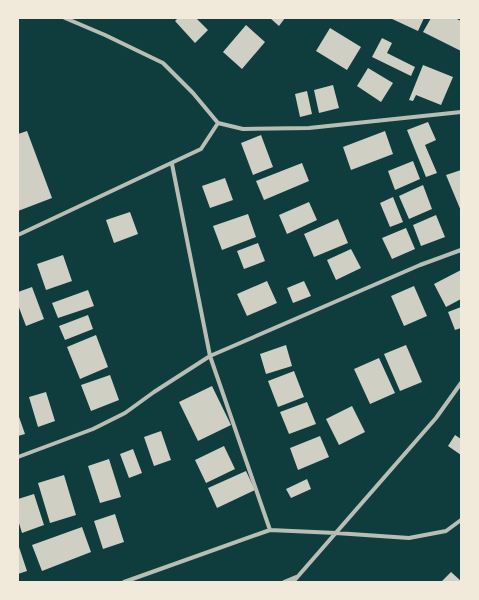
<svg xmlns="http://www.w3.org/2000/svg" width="479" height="600" font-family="'Crimson Pro',serif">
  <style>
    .building { fill: #cfcfc3 }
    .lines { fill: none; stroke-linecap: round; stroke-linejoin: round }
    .minor { stroke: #b8beb3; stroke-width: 4 }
  </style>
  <rect width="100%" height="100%" fill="#0f3d3e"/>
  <path class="building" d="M178,18H196L208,30L195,43L175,21Z
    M270,18H285L279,26Z
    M390,18H424L418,31Z
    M431,18H455L461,21V51L423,32Z
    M246,25L265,42L242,69L223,52Z
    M330,28L361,47L347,70L316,51Z
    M382,38L392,43L387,53L415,67L411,76L372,57Z
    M423,65L453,77L441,105L416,95L413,101L409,100Z
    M368,68L393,83L381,102L357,86Z
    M333,85L339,108L319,113L314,90Z
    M307,91L312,114L300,117L295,94Z
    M428,122L436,140L425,145L437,173L426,177L407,130Z
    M27,131L52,198L18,211V134Z
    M385,131L393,154L351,170L343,147Z
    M261,135L273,167L253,175L241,143Z
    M413,161L420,179L395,190L388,171Z
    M302,163L309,181L264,200L256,181Z
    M461,170V211L446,175Z
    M225,178L233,200L210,208L202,186Z
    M423,185L432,209L409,219L399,196Z
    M393,197L403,222L390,227L380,203Z
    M309,202L317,220L287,234L279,215Z
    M130,212L138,234L114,243L106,220Z
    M248,214L256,237L222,250L213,226Z
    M436,215L445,237L421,246L413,225Z
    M338,219L348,243L314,257L304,234Z
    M406,228L415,249L392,259L382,238Z
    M258,243L265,261L244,269L237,251Z
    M351,249L361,268L336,280L327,260Z
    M63,255L72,281L46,290L37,264Z
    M461,270V299L446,307L434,284Z
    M267,281L277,303L247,316L237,294Z
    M304,281L311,296L293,303L287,288Z
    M414,286L427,316L404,326L391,296Z
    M32,287L44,319L26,326L18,305V292Z
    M88,290L94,306L58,318L52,303Z
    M461,307V328L455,330L448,312Z
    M88,315L93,329L65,340L59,326Z
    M96,335L108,367L80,379L67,347Z
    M286,345L292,366L266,374L260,354Z
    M406,345L422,382L400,391L384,354Z
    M379,358L395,393L370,404L354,369Z
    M294,371L304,397L278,407L268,381Z
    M110,375L119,400L91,411L81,385Z
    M212,386L231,425L198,441L179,402Z
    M46,392L55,421L38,427L29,397Z
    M307,402L316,424L289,434L280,412Z
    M352,406L365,432L339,445L326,419Z
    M18,414L25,434L18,436Z
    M161,431L171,460L154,466L144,437Z
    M455,435L461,439V455L448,446Z
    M320,436L329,457L298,470L290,448Z
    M224,446L235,469L206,483L195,460Z
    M133,449L142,473L129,478L120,454Z
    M109,459L121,497L100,503L88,466Z
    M246,471L255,490L217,508L208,488Z
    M64,475L76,515L50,523L38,483Z
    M307,479L311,489L291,498L286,489Z
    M34,494L44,525L22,533L18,520V499Z
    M115,514L124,542L103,549L94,521Z
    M82,527L91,552L42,571L32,545Z
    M19,547L27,571L18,574V548Z
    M451,572L461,581V582L442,581Z"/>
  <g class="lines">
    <path class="minor" d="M65,18L105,35L163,63L193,93L218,123L243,129L309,128L461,112
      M172,164L210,356L270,530
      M18,235L201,149L218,123
      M18,457L93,429L125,413L154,392L210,356L420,265L461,250
      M124,582L270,530L336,533L409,538L446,531L461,520
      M284,582L296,577
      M293,582L436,418L461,383"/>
  </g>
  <rect width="479" height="600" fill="none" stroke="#f1e9da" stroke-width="38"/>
</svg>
